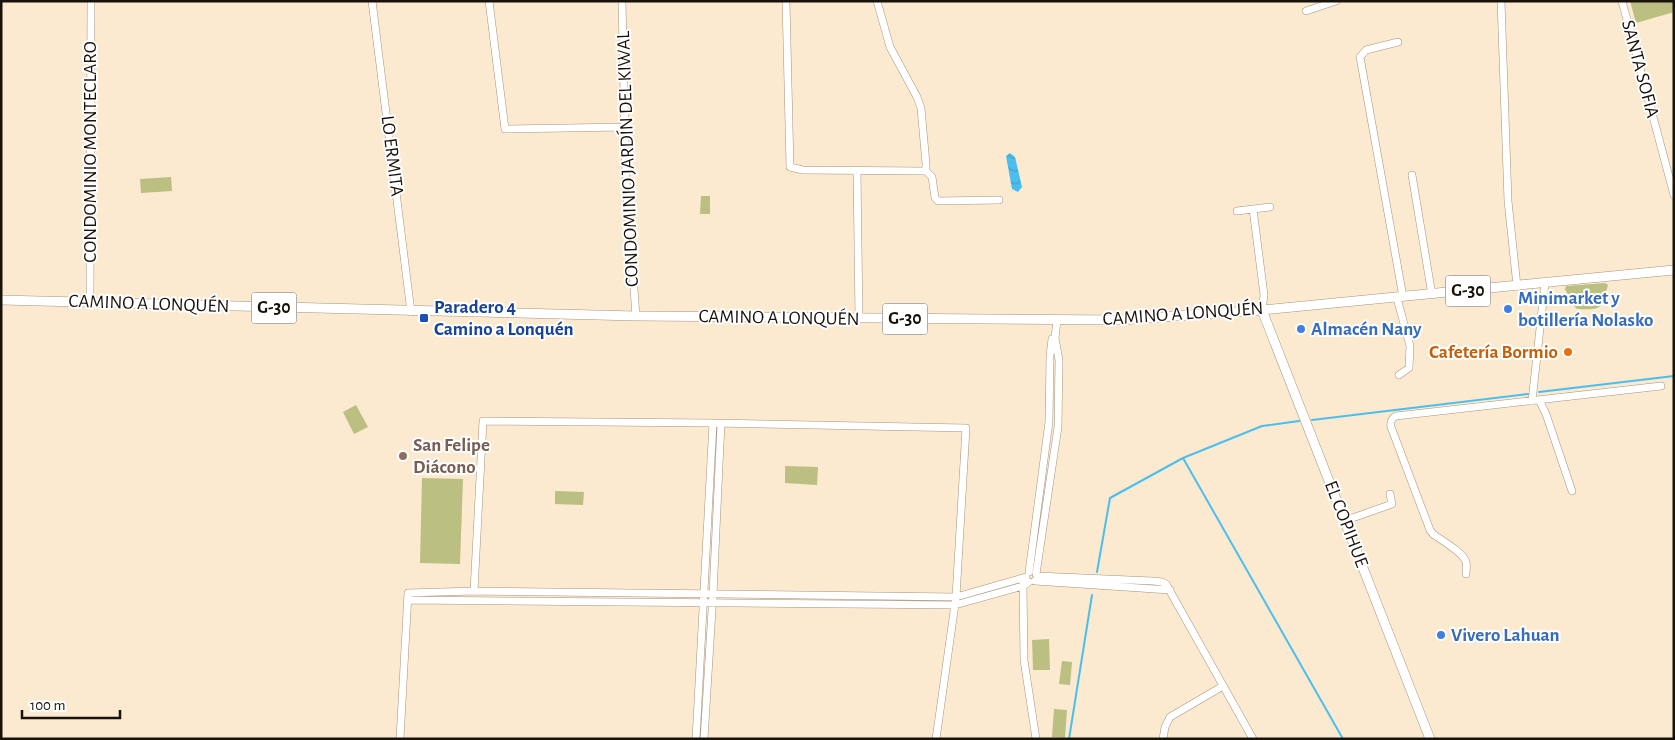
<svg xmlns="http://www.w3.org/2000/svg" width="1675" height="740" font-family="'Alegreya Sans',sans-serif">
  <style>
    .grass { fill: #bbbf82 }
    .water { fill: url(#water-waves) }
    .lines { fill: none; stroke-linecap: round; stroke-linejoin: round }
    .stream { stroke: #4abfef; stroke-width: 2 }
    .minor-casing { stroke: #a5947d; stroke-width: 8 }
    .major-casing { stroke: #a5947d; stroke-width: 10 }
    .minor { stroke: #fff; stroke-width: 7 }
    .major { stroke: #fff; stroke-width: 9 }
    .shop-dot { fill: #3f7fe0; stroke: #fff; stroke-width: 2 }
    .transit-dot { fill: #1a4fb4; stroke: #fff; stroke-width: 2 }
    .food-dot { fill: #e8710a; stroke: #fff; stroke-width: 2 }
    .education-dot { fill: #8d6e63; stroke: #fff; stroke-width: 2 }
    .labels { text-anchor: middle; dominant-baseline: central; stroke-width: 4; stroke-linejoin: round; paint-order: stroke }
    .shield { fill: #fff; stroke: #5e5954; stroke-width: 1 }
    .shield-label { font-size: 18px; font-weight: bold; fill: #19120a }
    .street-label { font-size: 19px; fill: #19120a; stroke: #fff }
    .shop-label { font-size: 19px; font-weight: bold; fill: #366cbe; stroke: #fff; text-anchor: start }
    .transit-label { font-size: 19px; font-weight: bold; fill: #164399; stroke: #fff; text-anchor: start }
    .food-label { font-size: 19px; font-weight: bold; fill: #c56008; stroke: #fff; text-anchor: end }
    .education-label { font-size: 19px; font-weight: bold; fill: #785e54; stroke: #fff; text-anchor: start }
  </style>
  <defs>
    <pattern id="water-waves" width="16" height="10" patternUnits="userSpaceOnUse" patternTransform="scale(1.25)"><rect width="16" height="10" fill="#4abfef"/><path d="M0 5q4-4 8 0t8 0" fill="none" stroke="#40a3cc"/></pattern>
  </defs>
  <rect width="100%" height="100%" fill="#fbe9d0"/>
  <path class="grass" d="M1630,1H1674V12L1636,23Z
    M171,177L172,191L141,193L140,179Z
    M701,196H710V214H700Z
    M1605,283L1608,285C1601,309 1604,310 1577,309L1573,305L1565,289L1566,286Z
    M356,405L368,427L354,434L343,412Z
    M785,466L818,467L817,485L785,483Z
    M422,478L463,479L460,564L420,563Z
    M555,491L584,492L583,505L555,504Z
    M1049,639L1050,670H1033L1032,640Z
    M1062,661L1072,662L1070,685L1059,684Z
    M1054,709L1067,710L1065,738L1052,737Z"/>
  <path class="water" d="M1010,153L1015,157L1022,187L1018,192L1012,189L1006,156Z"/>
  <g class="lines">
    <path class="stream" d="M1539,392L1674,376
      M1312,420L1528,394
      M1183,458L1343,739
      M1097,572L1110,498L1183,458L1262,426L1299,421
      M1069,739L1092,595"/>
    <g class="minor-casing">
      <path id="minor" d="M372,1L411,312
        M489,1L505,129L624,127
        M622,1L626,181L636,316
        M786,1L790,167L803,170L924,171L926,169V164L921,108L917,97L890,47L877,1
        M1501,1L1508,201L1517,286
        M1622,1L1674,195
        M1306,11L1336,1
        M1398,42L1366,50L1360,57L1403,297
        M925,170L932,177L935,198L938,201L999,200
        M857,171L859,319
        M1412,175L1432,295
        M1253,209L1264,295L1262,310
        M1237,211L1270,207
        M1397,298L1410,346L1409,368L1399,375
        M90,302L91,1
        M1539,400L1546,414L1572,491
        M1532,401L1545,283
        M1344,521L1392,504L1390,494
        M1029,572L1049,422L1050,356L1052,339
        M1036,574L1058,427L1059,360L1055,338L1057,320
        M1466,574C1466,571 1467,566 1466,562C1463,552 1441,540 1433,534L1430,530L1391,427C1390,422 1391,419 1396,416L1661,386
        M1037,576L1153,581L1162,582L1166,584L1253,739
        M1035,581L1170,590
        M1023,584L1024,660L1036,739
        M474,591L483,421L713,423L966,428L956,597L936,739
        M408,600L955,605L1023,586L1029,582
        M400,739L408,593L474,591L956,597L1026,577
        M696,739L713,423
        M704,739L713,594L721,423
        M1163,739L1165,727L1170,717L1223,686"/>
    </g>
    <g class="major-casing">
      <path id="major" d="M1,300L636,316L1120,320L1262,310L1674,270
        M1262,310L1430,739"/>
    </g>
    <use href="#minor" class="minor"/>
    <use href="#major" class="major"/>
  </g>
  <g class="shop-dot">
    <circle cx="1508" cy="309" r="5"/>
    <circle cx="1301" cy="329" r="5"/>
    <circle cx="1441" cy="635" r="5"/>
  </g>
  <rect class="transit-dot" x="419" y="313" width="10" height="10" rx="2.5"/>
  <circle class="food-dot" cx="1568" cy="352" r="5"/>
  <circle class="education-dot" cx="403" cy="456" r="5"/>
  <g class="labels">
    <g class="shield">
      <rect x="1445.5" y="275.5" width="45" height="31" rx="4"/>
      <rect x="251.5" y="292.5" width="45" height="31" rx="4"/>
      <rect x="882.5" y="303.5" width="45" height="31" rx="4"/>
    </g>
    <g class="shield-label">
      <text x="1468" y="291">G-30</text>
      <text x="274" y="308">G-30</text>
      <text x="905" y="319">G-30</text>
    </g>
    <g class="street-label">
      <text transform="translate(1640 69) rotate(75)">SANTA SOFIA</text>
      <text transform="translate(90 152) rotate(-90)">CONDOMINIO MONTECLARO</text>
      <text transform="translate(392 156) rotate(83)">LO ERMITA</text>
      <text transform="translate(628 159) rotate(-92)">CONDOMINIO JARDÍN DEL KIWAL</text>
      <text transform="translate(149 304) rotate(2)">CAMINO A LONQUÉN</text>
      <text transform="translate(1183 314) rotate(-4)">CAMINO A LONQUÉN</text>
      <text transform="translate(779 318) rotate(1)">CAMINO A LONQUÉN</text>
      <text transform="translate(1346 524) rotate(69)">EL COPIHUE</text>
    </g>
    <g class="shop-label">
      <text x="1518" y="298">Minimarket y<tspan x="1518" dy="22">botillería Nolasko</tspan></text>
      <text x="1311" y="329">Almacén Nany</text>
      <text x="1451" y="635">Vivero Lahuan</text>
    </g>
    <g class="transit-label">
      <text x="434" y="307">Paradero 4<tspan x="434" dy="22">Camino a Lonquén</tspan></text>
    </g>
    <g class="food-label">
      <text x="1558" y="352">Cafetería Bormio</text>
    </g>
    <g class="education-label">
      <text x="413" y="445">San Felipe<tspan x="413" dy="22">Diácono</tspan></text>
    </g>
  </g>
  <rect width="1675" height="740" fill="none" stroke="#19120a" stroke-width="5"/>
  <path d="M22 710v8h98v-8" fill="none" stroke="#19120a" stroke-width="2.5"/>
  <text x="30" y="710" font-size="15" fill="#19120a" stroke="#ffffff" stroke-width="4" paint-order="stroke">100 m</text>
</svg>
